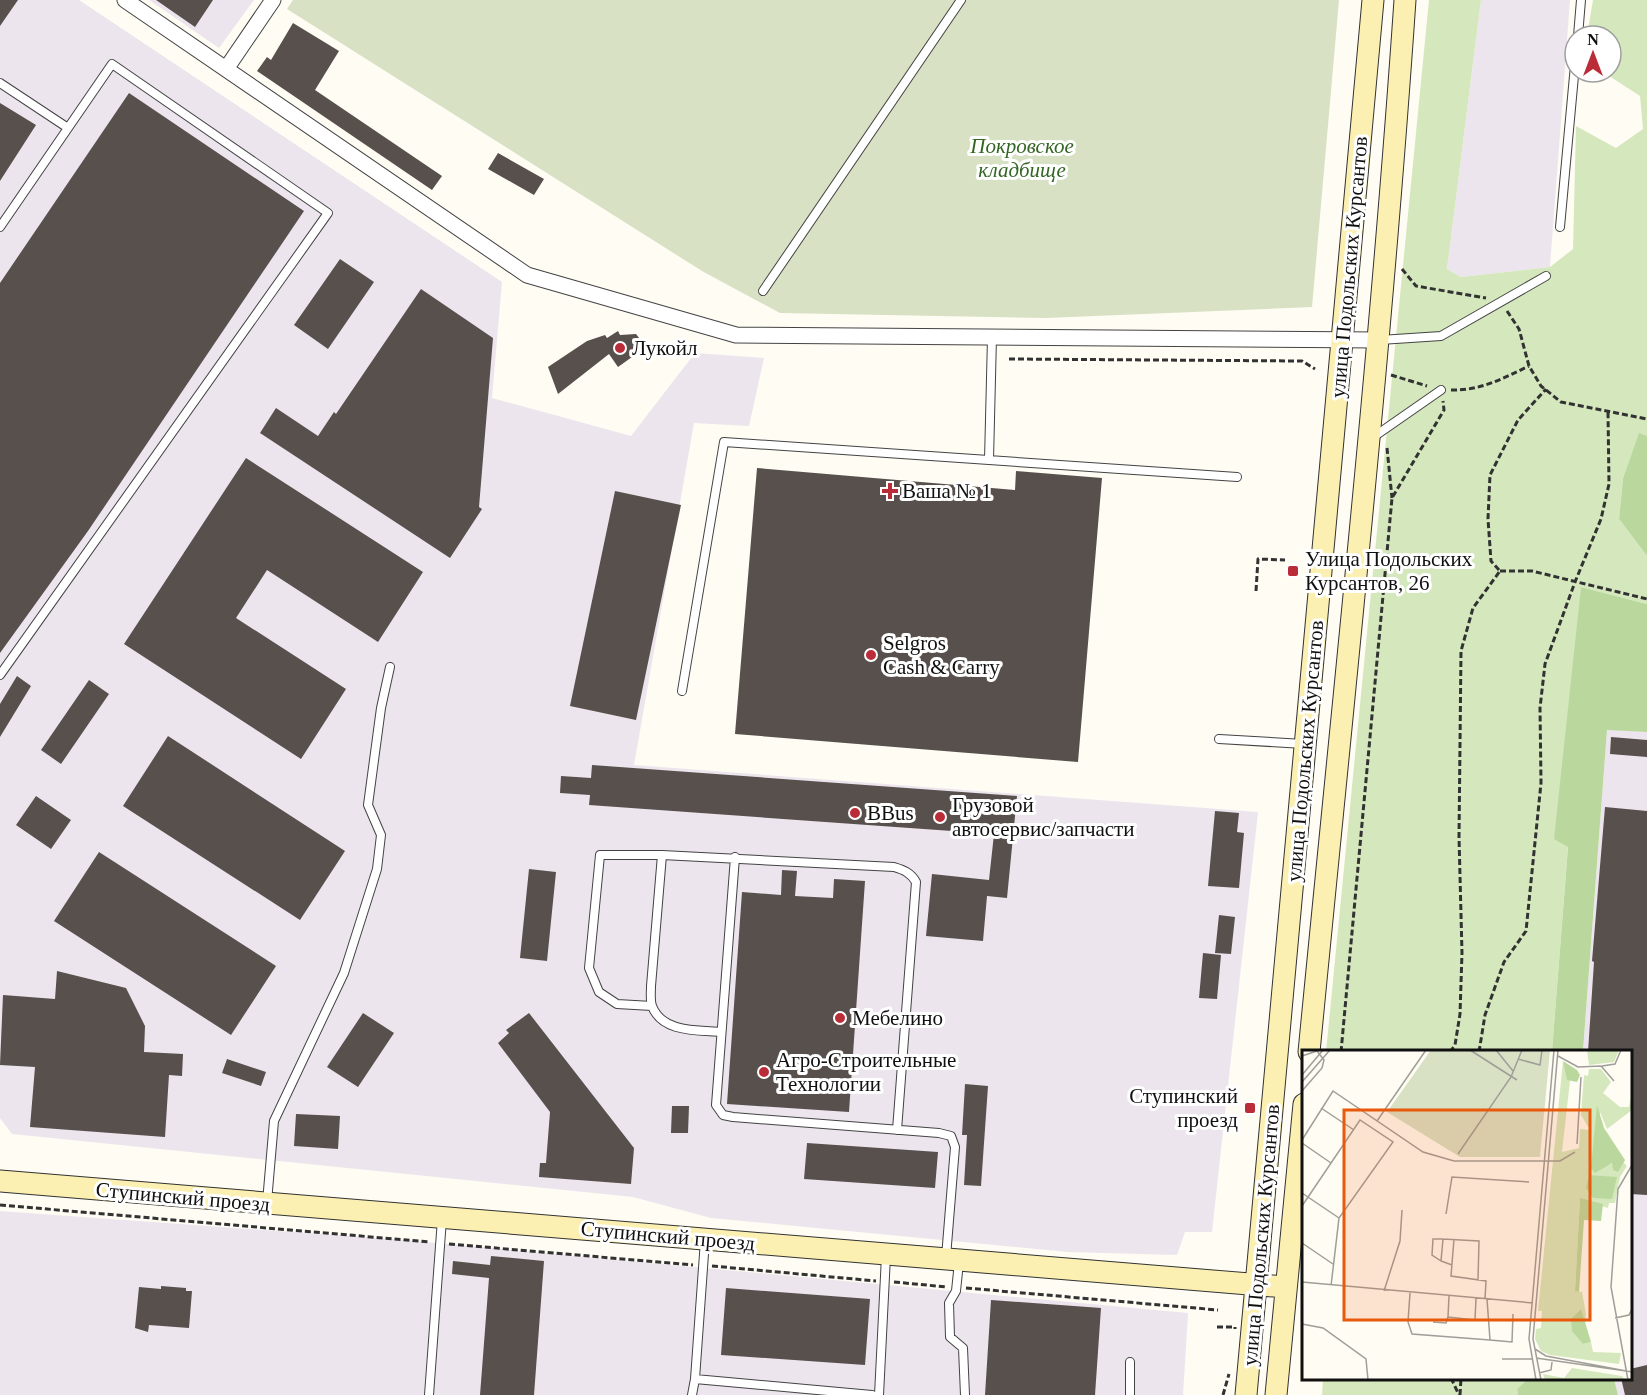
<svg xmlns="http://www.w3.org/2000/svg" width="1647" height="1395" font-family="'Times New Roman',serif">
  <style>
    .industrial { fill: #ece5ee }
    .green { fill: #d5e8bd }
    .forest { fill: #bad89d }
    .cemetery { fill: #d8e1c4 }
    .building { fill: #58504c }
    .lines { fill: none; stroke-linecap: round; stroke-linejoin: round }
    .lane-casing { stroke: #434343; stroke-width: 10 }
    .street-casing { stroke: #434343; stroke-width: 17 }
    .secondary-casing { stroke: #323232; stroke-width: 23 }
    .path { stroke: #323232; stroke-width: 3; stroke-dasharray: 6 3; stroke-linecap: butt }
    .lane { stroke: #fff; stroke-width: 8 }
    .street { stroke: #fff; stroke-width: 15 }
    .secondary { stroke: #fbf0b1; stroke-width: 21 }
    .poi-dot { fill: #bb2c39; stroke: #fff; stroke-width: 2 }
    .labels { text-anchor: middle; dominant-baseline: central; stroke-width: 6; stroke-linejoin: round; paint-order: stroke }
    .park-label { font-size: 21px; font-style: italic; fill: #362; stroke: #fff }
    .street-label { font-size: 21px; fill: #101010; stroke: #fff }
    .poi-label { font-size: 21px; fill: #101010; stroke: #fff; text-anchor: start }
    .inset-road { fill: none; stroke: #9f9e98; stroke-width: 1.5 }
    .view { fill: #e8590c; fill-opacity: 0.15; stroke: #e8590c; stroke-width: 3 }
    .inset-edge { fill: none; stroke: #101010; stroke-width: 3 }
  </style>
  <rect width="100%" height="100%" fill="#fefcf3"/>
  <path class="industrial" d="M0,0H79L502,282L492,398L631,436L695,353L764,358L749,426L694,423L634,765L1258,812L1212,1232H1185L1177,1255L1068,1252L711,1218L633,1197L12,1134L0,1118Z
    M149,0H254L219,48Z
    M1481,0H1570L1550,267L1461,277L1447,269Z
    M1607,729L1647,732V1395H1618L1614,1379L1630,1378V1052H1583Z
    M0,1211L404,1240L1188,1313L1183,1395H0Z"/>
  <path class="green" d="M1429,0H1481L1447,269L1461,277L1550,267L1573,249L1576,126L1616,148L1643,129L1640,96L1603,72H1611V36H1587L1593,0H1647V436L1639,434L1623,478L1619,519L1647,556V604L1581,587L1568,846L1552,1051L1326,1052Z
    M1323,1379H1528L1517,1389L1518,1395H1322Z"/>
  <path class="forest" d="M1639,433L1647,436V556L1619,519L1623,478Z
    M1581,587L1647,604V732L1607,730L1583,1051H1552L1568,847L1554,839Z
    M1528,1379H1614L1618,1395H1518L1517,1389Z"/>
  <path class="cemetery" d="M293,0H1339L1312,307L1046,318L780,313L702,271L287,9Z"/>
  <path class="building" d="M0,0H18L0,26Z
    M156,0H213L195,27Z
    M293,23L339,51L315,90L442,176L432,190L257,71L267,57L271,60Z
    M129,93L304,211L88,531L0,653V283Z
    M0,103L36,125L0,181Z
    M498,153L544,179L534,195L488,169Z
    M340,259L374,282L328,349L294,325Z
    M421,289L493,338L479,507L482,509L450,558L260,433L276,408L318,436L334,412L336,414Z
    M618,331L620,335L636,334L646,347L618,367L609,354L558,394L548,367L587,341L605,335L607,338Z
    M246,458L423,572L378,642L267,570L236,618L346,689L301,759L124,644Z
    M757,468L1015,490L1016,471L1102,478L1078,762L735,734Z
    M615,491L681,505L636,720L570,706Z
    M17,676L31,686L0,737V704Z
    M89,680L109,694L61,764L41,750Z
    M168,736L345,851L300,920L123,806Z
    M1611,737L1647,740V757L1610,754Z
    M592,765L1017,796L1007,898L987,896L983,941L926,936L932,874L989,880L994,834L589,805L590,795L560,793L561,776L591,778Z
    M36,796L71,820L51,849L16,825Z
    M1605,807L1647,811V1195L1630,1194V1052H1588L1594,962L1592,961Z
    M1215,811L1239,813L1237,832L1244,833L1239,888L1208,886Z
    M99,852L276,966L231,1035L54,921Z
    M529,869L556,872L547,961L520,958Z
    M782,870L797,871L795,896L833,898L834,879L865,881L849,1112L727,1104L742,892L781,895Z
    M1219,915L1235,917L1231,954L1215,953Z
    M1203,953L1221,955L1217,999L1199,998Z
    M57,971L126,988L145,1026L144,1052L183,1054L182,1076L169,1075L165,1137L30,1127L35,1067L0,1065L3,995L55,999Z
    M363,1013L394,1033L358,1087L327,1067Z
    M529,1013L634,1148L631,1184L539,1177L540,1163H546L550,1112L498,1043L509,1033L506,1030Z
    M227,1059L266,1072L261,1086L222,1073Z
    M965,1084L988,1086L981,1186L964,1185L967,1135H962Z
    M672,1106H689L688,1133H671Z
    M296,1114L340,1116L338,1149L294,1146Z
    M807,1143L938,1152L935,1188L804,1179Z
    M491,1256L544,1261L534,1395H480L489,1278L452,1274L453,1261L490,1265Z
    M161,1286L186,1288V1291H192L189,1328L149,1325L148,1332L135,1328L139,1287L161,1289Z
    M726,1288L870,1299L865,1365L721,1355Z
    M991,1300L1101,1308L1095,1395H985Z
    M1647,1365V1395H1625L1621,1378H1630V1369Z"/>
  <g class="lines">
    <g class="lane-casing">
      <path id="lane" d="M1578,36L1581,0
        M0,83L68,128
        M0,227L112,64L328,213L0,675
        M1560,227L1575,65
        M763,291L961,0
        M1380,340L1441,336L1546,276
        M1372,438L1441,390
        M989,460L992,337
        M682,691L724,442L1237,477
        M1219,739L1304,744
        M735,857L716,1105L723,1115L733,1117L939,1133L951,1136L955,1147L946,1257
        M652,1006L617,1004L599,992L589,968L600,855H662
        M721,1032C698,1030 662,1033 652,1006C650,1000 651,992 651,986L662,855L894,867C904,870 911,873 916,882L897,1130
        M267,1202L274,1121L344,973L377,869L381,835L368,805L381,708L390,667
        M705,1240L695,1379L872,1395
        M959,1262L956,1291L949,1303L950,1337L963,1348L965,1395
        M1130,1362V1395
        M429,1395L442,1219
        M692,1395L695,1379
        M879,1395L886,1256"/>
    </g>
    <g class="street-casing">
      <path id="street" d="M125,0L527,275L736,335L1378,340
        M226,69L273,0"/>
    </g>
    <g class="secondary-casing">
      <path id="secondary" d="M1309,1052C1343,701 1381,351 1405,0
        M0,1181L1286,1287
        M1246,1395L1373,0
        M1276,1395L1304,1104"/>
    </g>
    <path class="path" d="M1402,269L1416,286L1486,298
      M1507,311L1519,329L1529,366L1541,386L1561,402L1647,419
      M1009,359L1302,361L1315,369
      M1391,375L1427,386
      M1451,390C1480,391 1504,378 1529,366
      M1387,448L1392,498
      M1500,571H1532L1647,599
      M1256,591L1258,559L1285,560
      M1341,1052L1392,498L1444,410L1443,401
      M1450,1052L1455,1045L1460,1014L1462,953L1459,837L1461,651L1473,608L1500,571L1491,561L1488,519L1490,475L1518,420L1546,389
      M1479,1052L1485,1015L1504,962L1526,931L1541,783L1540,708L1545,664L1575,582L1601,519L1609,484L1608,412
      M0,1205L430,1242
      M449,1244L693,1265
      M712,1266L876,1281
      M894,1282L947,1287
      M966,1288L1218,1310
      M1217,1327H1235V1329
      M1451,1378L1459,1395
      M1223,1395L1229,1374
      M1460,1395L1461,1378"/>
    <use href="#lane" class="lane"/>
    <use href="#street" class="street"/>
    <use href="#secondary" class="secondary"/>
  </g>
  <g class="poi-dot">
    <circle cx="620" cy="348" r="6"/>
    <path d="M887 482h6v6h6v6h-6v6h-6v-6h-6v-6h6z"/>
    <rect x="1287" y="565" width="12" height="12" rx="3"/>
    <circle cx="871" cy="655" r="6"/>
    <circle cx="855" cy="813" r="6"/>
    <circle cx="940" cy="817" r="6"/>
    <circle cx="840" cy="1018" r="6"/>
    <circle cx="764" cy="1072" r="6"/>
    <rect x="1244" y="1102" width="12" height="12" rx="3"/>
  </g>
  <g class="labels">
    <g class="park-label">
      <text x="1022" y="146">Покровское<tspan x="1022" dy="24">кладбище</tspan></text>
    </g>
    <g class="street-label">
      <text transform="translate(1349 267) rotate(-85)">улица Подольских Курсантов</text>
      <text transform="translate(1305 751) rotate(-85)">улица Подольских Курсантов</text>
      <text transform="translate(183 1197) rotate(5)">Ступинский проезд</text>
      <text transform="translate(1261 1235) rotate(-85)">улица Подольских Курсантов</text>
      <text transform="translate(668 1236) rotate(5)">Ступинский проезд</text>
    </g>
    <g class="poi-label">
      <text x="632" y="348">Лукойл</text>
      <text x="902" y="491">Ваша № 1</text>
      <text x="1305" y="559">Улица Подольских<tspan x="1305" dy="24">Курсантов, 26</tspan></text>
      <text x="883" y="643">Selgros<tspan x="883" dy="24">Cash &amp; Carry</tspan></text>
      <text x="952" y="805">Грузовой<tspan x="952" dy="24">автосервис/запчасти</tspan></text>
      <text x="867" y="813">BBus</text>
      <text x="852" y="1018">Мебелино</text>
      <text x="776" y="1060">Агро-Строительные<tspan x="776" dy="24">Технологии</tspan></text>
      <text x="1238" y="1096" text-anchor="end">Ступинский<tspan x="1238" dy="24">проезд</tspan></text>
    </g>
  </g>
  <g transform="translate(1302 1050)">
    <rect width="330" height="330" fill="#fefcf3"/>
    <path d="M285,0H317L312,12L287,15ZM261,11L268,31L260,102L277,98L278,79L288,80L279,65L282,25L286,26L287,19H299L309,32L301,43L318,57H327L330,42V60L305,79L298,62V118L319,110L325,116L318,127L313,153H307L306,158L278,149L273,241L280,242L284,264L281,294L289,292L291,302L319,303L317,314L248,305L239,301L233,289L234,279L239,278L240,261H236ZM270,318L320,326L323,330H243L241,324L262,328Z" fill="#d5e8bd"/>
    <path d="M261,11L275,20L278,25L275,32L265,30ZM295,55L302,78L323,110L316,122L311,120L310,113L293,123L289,118ZM287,125L315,127L310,149L291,148L284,138ZM278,148L301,154L299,171L282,170L277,242L273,241ZM279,259L289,292L281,294L270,281L269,269Z" fill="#bad89d"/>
    <path d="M129,0H248L238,107H158L85,62Z" fill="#d8e1c4"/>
    <path class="inset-road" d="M168,0L215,30M194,0L211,21M0,6L15,1L22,10L20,18L0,41M256,6L276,17L299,16L312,31M216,9L238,15L240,0M300,16L313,14L319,0M0,25L21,0M0,32L28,0M19,58L52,80M75,71L124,0M0,90L31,41L121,102L152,111H258L273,102M0,93L29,113M275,94L279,27M156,104L209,27L220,0M0,143L37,168M0,156L58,70L91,92L37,168L29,236M144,164L150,127L227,132M152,189L149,226L184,231L183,249M0,193L31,214M139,211L130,205L131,189H141M150,215L139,211L141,189L177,191L176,230M0,232L231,253M82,241L98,191L100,160M108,243L106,272L110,284L188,290M147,246L146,267L173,270L174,248M185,249L188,290L210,292L211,264M313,268L327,265L330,259M131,272L144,273L146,267M0,274L21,278L64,309L66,330M233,299L244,306L330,322M234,308L324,321M200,309H231M237,323L249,320L250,312M234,330L227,289L252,0M239,330L231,289L256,0M326,330L309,237L316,139L330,115"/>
    <path class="view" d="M42,60H288V270H42Z"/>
    <rect width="330" height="330" class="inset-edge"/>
  </g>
  <g transform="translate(1593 54)"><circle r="28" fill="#ffffff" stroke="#9f9f9f" stroke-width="1.5"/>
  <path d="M0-4.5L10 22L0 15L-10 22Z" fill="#bb2c39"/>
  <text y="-9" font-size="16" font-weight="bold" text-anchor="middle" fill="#101010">N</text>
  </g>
</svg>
